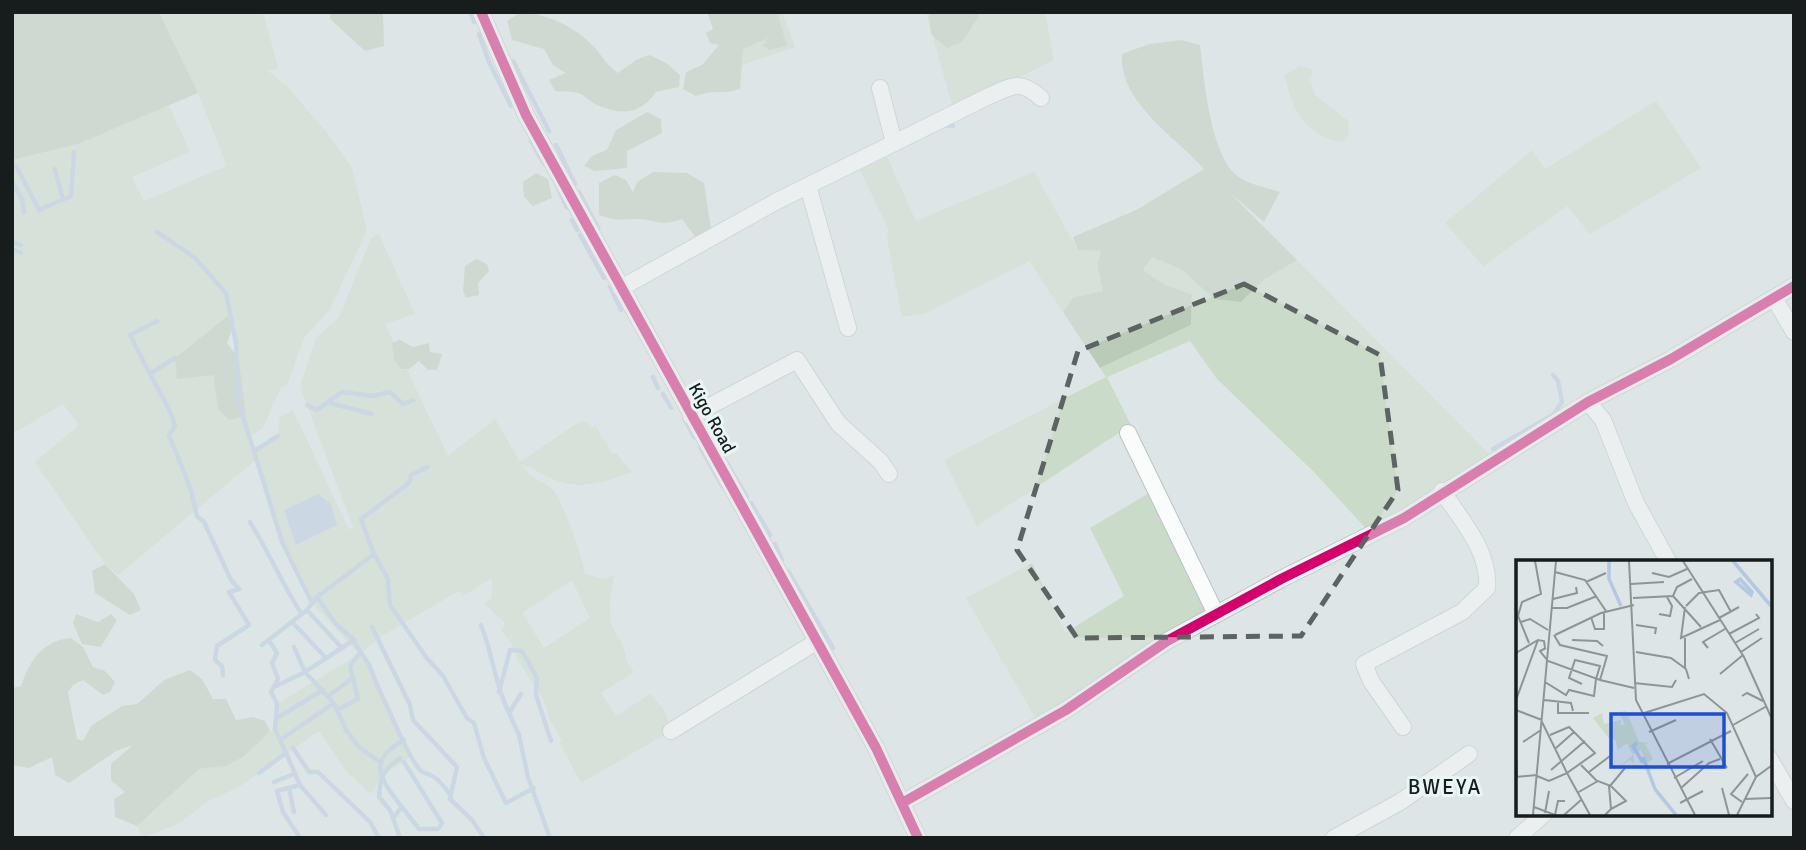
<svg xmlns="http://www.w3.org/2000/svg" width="1806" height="850" font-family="Signika,sans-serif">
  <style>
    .green { fill: #cadcc9; fill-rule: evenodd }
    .forest { fill: #baccb8 }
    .water { fill: #b4c8e2 }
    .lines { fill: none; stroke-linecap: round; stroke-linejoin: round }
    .stream { stroke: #b4c8e2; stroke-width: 4.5 }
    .minor-casing { stroke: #bdc3c3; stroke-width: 18 }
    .minor { stroke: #fafbfb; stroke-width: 16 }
    .cycleway-casing { stroke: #e8f6f6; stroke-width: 15 }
    .cycleway { stroke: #d6006c; stroke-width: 10 }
    .marked { fill: none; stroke: #5d6263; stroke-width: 5; stroke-dasharray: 14 9; stroke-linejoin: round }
    .labels { text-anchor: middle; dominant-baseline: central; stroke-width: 6; stroke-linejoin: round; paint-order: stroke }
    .street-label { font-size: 18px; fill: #171c1c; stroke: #e8f6f6 }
    .quarter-label { font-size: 21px; letter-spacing: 2px; fill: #171c1c; stroke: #e8f6f6 }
    .inset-river { fill: none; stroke: #b4c8e2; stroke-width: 3.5 }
    .inset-road { fill: none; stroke: #8e9595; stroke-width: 2 }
    .view { fill: #1d4ed8; fill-opacity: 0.15; stroke: #1d4ed8; stroke-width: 3.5 }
    .inset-edge { fill: none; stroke: #171c1c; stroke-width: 3.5 }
  </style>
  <rect width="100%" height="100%" fill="#dee5e6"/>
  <path class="green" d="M159,12H263L278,68L268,71L287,86L328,134L352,168L367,230L330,309L304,338L287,385L281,387L263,428L251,436L254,450L278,436L280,417L293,410L349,530L353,527L300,387L316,338L339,317L371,238L379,234L415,314L385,324L448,456L495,419L520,462L579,422L586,421L591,428L595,425L612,454L616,453L632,472C609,480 585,490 561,482C547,478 534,468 521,464C534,485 541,477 554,491C562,500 585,563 584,573L603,579L615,575C610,589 608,612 612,626C614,633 621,639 623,646C627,657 625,663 634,672L601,693L616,716L650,694L664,710L671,731L581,783L559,742L562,741L550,720L544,701L518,660L511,642L501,630L506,624L485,604L492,597V578L463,596L459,591L383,635L360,654L370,665L375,684L388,702L411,757L382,776L371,794L346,771L319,731L239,787L208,801L180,823L142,838L137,826L199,769L226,766L270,731L276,732L277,704L359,654L312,603L282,542L257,459L118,575L105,564L35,462L79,425L63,404L12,434V160L78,144L169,105L190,152L132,177L144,201L227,166L198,93ZM230,314L235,322L246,416L218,409L213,375L175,358ZM572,580L590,618L544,648L522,613Z
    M707,12H782L795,47L730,69Z
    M926,12H1045L1054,60L953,109Z
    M1300,66L1313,70L1309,80L1315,95L1348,121C1356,158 1317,136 1304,122C1293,110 1289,91 1284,76Z
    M1656,101L1701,168L1590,234L1567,206L1483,266L1445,223L1532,150L1545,169Z
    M887,157L916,221L1034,172L1078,250L1101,251L1097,266L1103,292L1072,298L1063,312L1030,262L1036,258L924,314L902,317L887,238L889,231L860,170Z
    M1152,257L1182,270L1214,299L1241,302L1265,279L1297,260L1490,455L1369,532L1314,472L1217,379L1190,341L1107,377L1131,425L977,526L944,460L1106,377L1100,368L1191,325L1192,294L1165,285L1143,270Z
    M1149,493L1205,604L1204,614L1037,721L966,598L1032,563L1065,633L1124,596L1090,528Z"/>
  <path class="forest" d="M12,12H159L198,93L78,144L12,160Z
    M330,12L383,13L384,46L365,51L330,19Z
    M521,12C548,14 576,27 595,48C604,58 607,66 618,73L636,60L649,55L666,63L680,75L679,87L656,92C641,114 621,116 597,105C590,102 585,95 578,93C571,91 563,92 555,91L549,80L566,73L553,65L544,49L512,40L507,21Z
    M707,12H777L787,46L769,50L763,46L768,38L743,49L740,89C724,95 712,89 696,96L683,89L686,72L702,65L719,45L710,43L706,33L713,29Z
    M929,12H978L979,16L962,42L947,48L931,34Z
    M1182,40L1200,45C1204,78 1210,157 1239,177C1250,185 1268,188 1280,192L1264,222L1230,193L1297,260L1265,279L1241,302L1214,299L1182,270L1152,257L1143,270L1165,285L1192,294L1191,325L1100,368L1063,312L1072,298L1103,291L1097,266L1101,251L1078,250L1073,237L1136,210L1204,169C1175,136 1119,103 1122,54L1149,44Z
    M647,112L661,119L662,133L627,151V168L595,171L584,166L592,156L607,150L616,130Z
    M653,172L687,173L704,183L711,229L697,239L682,219C660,227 658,220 638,219C618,219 620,222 599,215V183L615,175L626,180L633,192L637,182Z
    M536,173L548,179L552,198L533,206L524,197L523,182Z
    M476,259L487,264L489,271L478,283L479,295L466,298L463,291L465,266Z
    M230,314L235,322L227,343L239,359L246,416L229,420L218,409L213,375L177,379L175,358Z
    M400,340L413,347L429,343L430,352L442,354L437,370H428L419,361L409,369H401L394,360L392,343Z
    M105,564L134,594L141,610L130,615L95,593L92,571Z
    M76,614L98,622L111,614L117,620L101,647L82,644L73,623Z
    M71,638L83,647L93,667L105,671L115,682L110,692L103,695L83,680L73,685L68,692L77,739L83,741L91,726L122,706L137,704L164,680L190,670L202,679L213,699H226L236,720L253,717L265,721L270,731L244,756L226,766L199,769L137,826L115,817L114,799L125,792L111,780V764L133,745L116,751L69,783L55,775L52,757L29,768L12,765V688L21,686C30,660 42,641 71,638Z"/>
  <path class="water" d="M318,494L331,504L337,525L296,545L284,510Z"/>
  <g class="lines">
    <path class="stream" d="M470,12L474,22
      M479,34L489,62L511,106
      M513,61L549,131
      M942,125L953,126
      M531,141L544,164
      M556,145L575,184
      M16,166L39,210L71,196L74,152
      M55,169L63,200
      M12,182L22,199L24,212
      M556,184L567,208
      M579,192L598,228
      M572,220L577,230
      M157,232L194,257L226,293L236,343L239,405L254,451
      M580,235L604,278
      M12,242L21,245
      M12,249L21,253
      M610,287L621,310
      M175,358L150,374C159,392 170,407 175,426L169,435L190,487L197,516L204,522L231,580L239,589L229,592L249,625L217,646L215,660L222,666L223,675
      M150,374L130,335L157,321
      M653,377L658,388
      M663,394L671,408
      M330,403L372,414
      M307,405L317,410L342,392L373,396L390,392L403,404L413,400
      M684,418L694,437
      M278,436L254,451L282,542L312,603
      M700,447L722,486
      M1493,449L1553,415L1562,402L1558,381L1553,375
      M725,460L747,497
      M428,467L411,475L409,483L361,519L374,554L388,579L390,605L426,657L443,676L467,718L474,723L484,758L506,803L534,788
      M751,503L770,535
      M250,522C269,552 282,584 301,613
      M775,544L782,560
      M788,571L833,648
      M317,597L335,623L354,640
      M307,610L342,648
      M293,623L326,658
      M481,625C493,655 495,685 509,713
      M372,627L410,705L413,720L457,767L450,799L472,820L484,838
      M270,642L277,653L272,663L278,679L271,692L277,704L275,729L286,753
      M262,645L307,610L317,597L374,554
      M294,647L305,672L334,703L346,730L360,748L380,762
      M274,687L305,672L354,640C358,651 366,658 370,667C376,683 410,761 420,770C423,773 430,774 434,777C440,781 445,788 449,793
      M499,692L510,650L522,651L537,678L536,695L551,741
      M521,694L509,713L519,735L528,777L550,838
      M328,696L353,678
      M337,710L358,699L350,666L359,654
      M277,718L323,690
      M280,740L334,703
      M293,748L309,772H318L370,822L379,838
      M400,758C383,770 380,777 379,797L390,810L400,838
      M259,773L286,753L300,785
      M274,782L294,774
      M289,788L294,812
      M402,807L419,829H438L442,823L404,762
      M393,818L402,807C381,780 365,761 404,740
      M300,838L283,812L277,791L300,785L326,815"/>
    <g class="minor-casing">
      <path id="minor" d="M481,12L526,115L876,748L918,838
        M880,88L894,143
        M808,186L848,328
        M621,288L777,201L987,97C1011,87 1019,78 1041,98
        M1774,298L1794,332
        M1588,402L1603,420L1636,503L1668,561
        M691,416L797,360L838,423L881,462L889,474
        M1128,433L1216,614
        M1403,727L1371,681L1364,664L1462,612L1487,588C1490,551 1461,520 1442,491
        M671,731L816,642
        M1769,758L1794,801
        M902,803L1066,710L1167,641L1281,579L1404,518L1588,402L1671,359L1794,286
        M1334,838L1400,802L1469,754
        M1517,838L1545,813"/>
    </g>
    <use href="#minor" class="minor"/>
    <g class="cycleway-casing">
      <path id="cycleway" d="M481,12L526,115L876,748L918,838
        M902,803L1066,710L1167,641L1281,579L1404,518L1588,402L1671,359L1794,286"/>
    </g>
    <use href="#cycleway" class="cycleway"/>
  </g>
  <path d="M0 0H1806V850H0ZM1244,284L1380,355L1398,490L1301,636L1077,638L1017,550L1078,351Z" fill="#dee5e6" fill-opacity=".55" fill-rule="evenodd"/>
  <path class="marked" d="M1244,284L1380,355L1398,490L1301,636L1077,638L1017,550L1078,351Z"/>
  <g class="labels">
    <g class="street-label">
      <text transform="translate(712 418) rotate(61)">Kigo Road</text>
    </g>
    <g class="quarter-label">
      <text x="1445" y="787">BWEYA</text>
    </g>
  </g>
  <g transform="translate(1516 560)">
    <rect width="256" height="256" fill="#dee5e6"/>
    <path d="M110,151L123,182L134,183L129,184L137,199L131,203L125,190L117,194L118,203L114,200L104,206L117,195L111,183L102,190L99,179L95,181L77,158L86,153L88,164L105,160L104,166L109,164L103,152Z" fill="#cadcc9"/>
    <path class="inset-river" d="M93,1V19L105,46M217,1L255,46M224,19L236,32L235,35L220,22ZM121,183L117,186L127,203M127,197L139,229L160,255"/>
    <path class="inset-road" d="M113,1L120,140L179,255M167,1L228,97L255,157M39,12L69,20L90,51M136,13L153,17L171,9M70,22L90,13M115,24L148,22M157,36L185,67M117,38L157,36L161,27L176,19M37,39L61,33L60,27M170,46L183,33L203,30L215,52M169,47L165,78L204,60M36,48H51L81,36M143,54L154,56L156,46L151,37M75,57L79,69H88V52M203,58L223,47M5,62L14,59L32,70M120,65L140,68L139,74M213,74L243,58L240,54M39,75L85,53L118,45M56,80L81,81L87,86M13,83L2,56L6,42L25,34L19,1M219,83L243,69M30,88L24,91L32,101L84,120L91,96L44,85L38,75M192,88L187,82L209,69M120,92L155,98L170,109L173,119M225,92L246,78M0,93L22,80M169,108V78M204,114L227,95M84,120L118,128M29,122L50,135L53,130L78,136L80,119M118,123L156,127L160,120M66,124L53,118L59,100L84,106L80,119M226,136L231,133L249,142M0,140L22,80L28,81L29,88M28,140L55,143L57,151M42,143V153H73M0,150L26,160M125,154L188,134L211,153L240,217M26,162L51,213L79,193L53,167L34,175M217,165L251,146M133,172L160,160M194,179L211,208M7,182L25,170M40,188L58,172M0,193L1,216M151,204L215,171M65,205L81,221M35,210L69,181M73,212L94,196M21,216L33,221L51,213L74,255M0,217L21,215M158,218L187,201M94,226L109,208M165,228L193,203L204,199M206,228L213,255M61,233L82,221L95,226L110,241L95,249M229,239L255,238M226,242L215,234L232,214M164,243L187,231M18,247L39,255L42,241H49M29,253L33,231M17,255L40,1M48,255L65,240M89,255L95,249L93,226M221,255L240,217L255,206"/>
    <path class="view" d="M95,154H208V207H95Z"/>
    <rect width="256" height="256" class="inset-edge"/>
  </g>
  <rect width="1806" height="850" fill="none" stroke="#171c1c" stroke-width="28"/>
</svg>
